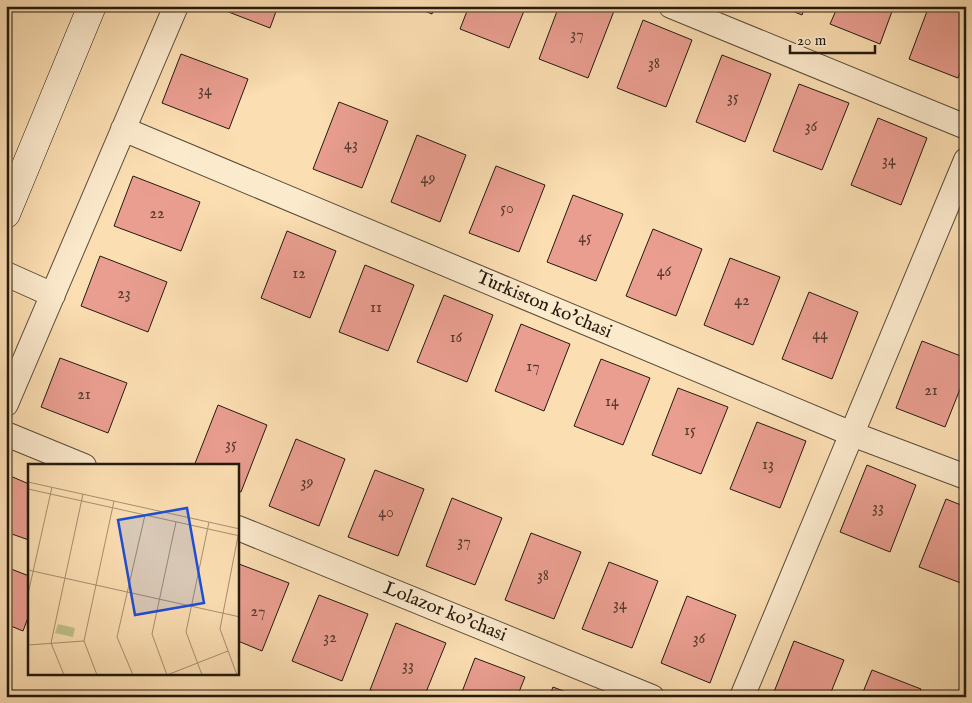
<svg xmlns="http://www.w3.org/2000/svg" width="972" height="703" font-family="'IM FELL English',serif">
  <style>
    .building { fill: #ea9e90; stroke: #241a0e }
    .lines { fill: none; stroke-linecap: round; stroke-linejoin: round }
    .street-casing { stroke: #5a4b37; stroke-width: 26 }
    .secondary-casing { stroke: #241a0e; stroke-width: 29 }
    .street { stroke: #fceacd; stroke-width: 24 }
    .secondary { stroke: #fceacd; stroke-width: 28 }
    .labels { text-anchor: middle; dominant-baseline: central; stroke-width: 5; stroke-linejoin: round; paint-order: stroke }
    .number-label { font-size: 16px; fill: #563b2e }
    .street-label { font-size: 19px; fill: #241a0e; stroke: #fceacd }
    .inset-road { fill: none; stroke: #a59070; stroke-width: 1 }
    .view { fill: #1d4ed8; fill-opacity: 0.15; stroke: #1d4ed8; stroke-width: 2.5 }
    .inset-edge { fill: none; stroke: #241a0e; stroke-width: 2.5 }
  </style>
  <rect width="100%" height="100%" fill="#fbdeb2"/>
  <filter id="stains"><feTurbulence type="fractalNoise" baseFrequency=".004" numOctaves="4"/><feColorMatrix values="0 0 0 0 .2 0 0 0 0 .09 0 0 0 0 .02 0 0 0 .5 -.17"/></filter>
  <radialGradient id="worn" r=".72"><stop offset=".6" stop-color="#630" stop-opacity="0"/><stop offset="1" stop-color="#630" stop-opacity=".3"/></radialGradient>
  <path class="building" d="M213,6H278L270,28Z
    M412,6H435L432,14Z
    M469,6H526L509,48L460,29Z
    M559,6H603L614,11L588,78L539,59Z
    M780,6H805L802,15Z
    M838,6H894L880,44L830,24Z
    M929,6H966V59L958,78L909,59Z
    M643,20L692,40L666,107L617,88Z
    M181,54L248,79L229,129L162,103Z
    M722,55L771,74L745,142L696,122Z
    M799,84L849,103L822,170L773,151Z
    M339,102L388,121L362,188L313,169Z
    M878,118L927,138L901,205L851,185Z
    M417,135L466,155L440,222L391,202Z
    M496,166L545,185L519,252L469,233Z
    M133,176L200,202L181,251L114,226Z
    M573,195L623,214L596,281L547,262Z
    M653,229L702,249L676,316L626,296Z
    M287,231L336,251L310,318L261,298Z
    M100,256L167,282L148,332L81,306Z
    M730,258L780,277L753,345L704,325Z
    M365,265L414,285L388,351L339,332Z
    M809,292L858,312L832,379L782,359Z
    M444,295L493,315L467,382L417,362Z
    M521,324L570,344L544,411L495,391Z
    M922,341L966,358V374L945,427L896,408Z
    M60,358L127,383L108,433L41,407Z
    M601,359L650,378L623,445L574,426Z
    M678,388L728,407L701,474L652,455Z
    M218,405L267,425L241,492L238,491V466H194Z
    M757,422L806,441L780,508L730,489Z
    M296,439L345,459L319,526L269,506Z
    M867,465L916,485L890,552L840,532Z
    M375,470L424,489L398,556L348,537Z
    M8,475L29,484V540L6,532Z
    M452,498L502,518L475,585L426,566Z
    M946,499L966,507V585L919,567Z
    M531,533L581,552L554,619L505,600Z
    M609,562L658,581L632,648L582,629Z
    M239,564L289,583L262,651L238,641V569Z
    M6,567L29,576V615L23,631L6,624Z
    M319,595L368,614L342,681L292,661Z
    M687,596L736,615L710,683L661,663Z
    M396,623L446,643L424,697H386L370,690Z
    M794,641L844,660L829,697H772Z
    M475,658L525,677L517,697H460Z
    M872,670L921,689L918,697H861Z
    M553,687L579,697H549Z"/>
  <g class="lines">
    <g class="street-casing">
      <path id="street" d="M671,6L966,127
        M123,129L852,434L966,477
        M6,274L53,295
        M6,404L176,6
        M6,434L84,466
        M238,528L652,697
        M742,697L966,160"/>
    </g>
    <g class="secondary-casing">
      <path id="secondary" d="M6,214L92,6"/>
    </g>
    <use href="#street" class="street"/>
    <use href="#secondary" class="secondary"/>
  </g>
  <g class="labels">
    <g class="number-label">
      <text x="577" y="35">37</text>
      <text x="654" y="64">38</text>
      <text x="205" y="91">34</text>
      <text x="733" y="98">35</text>
      <text x="811" y="127">36</text>
      <text x="351" y="145">43</text>
      <text x="889" y="161">34</text>
      <text x="428" y="179">49</text>
      <text x="507" y="209">50</text>
      <text x="157" y="214">22</text>
      <text x="585" y="238">45</text>
      <text x="664" y="272">46</text>
      <text x="299" y="274">12</text>
      <text x="124" y="294">23</text>
      <text x="742" y="301">42</text>
      <text x="376" y="308">11</text>
      <text x="820" y="335">44</text>
      <text x="456" y="338">16</text>
      <text x="533" y="367">17</text>
      <text x="931" y="391">21</text>
      <text x="84" y="395">21</text>
      <text x="612" y="402">14</text>
      <text x="690" y="431">15</text>
      <text x="231" y="445">35</text>
      <text x="768" y="465">13</text>
      <text x="307" y="483">39</text>
      <text x="878" y="508">33</text>
      <text x="386" y="513">40</text>
      <text x="464" y="542">37</text>
      <text x="543" y="576">38</text>
      <text x="620" y="605">34</text>
      <text x="258" y="612">27</text>
      <text x="330" y="638">32</text>
      <text x="699" y="639">36</text>
      <text x="408" y="666">33</text>
    </g>
    <g class="street-label">
      <text transform="translate(544 305) rotate(23)">Turkiston ko'chasi</text>
      <text transform="translate(445 612) rotate(22)">Lolazor ko'chasi</text>
    </g>
  </g>
  <g transform="translate(28 464)">
    <rect width="211" height="211" fill="#fbdeb2"/>
    <path d="M30,160L47,164L45,173L27,169Z" fill="#c0c18a"/>
    <path class="inset-road" d="M0,18L212,65M0,25L212,72M0,106L212,153M0,130L24,23M0,181L56,177M36,211L23,179L55,30M69,211L56,177L86,37M105,211L89,173L117,51M139,211L124,170L148,58M139,211L200,187M174,211L158,168L181,58M209,211L192,165L210,72"/>
    <path class="view" d="M159,44L176,139L107,151L90,56Z"/>
    <rect width="211" height="211" class="inset-edge"/>
  </g>
  <rect width="972" height="703" fill="none" stroke="#fbdeb2" stroke-width="25"/>
  <rect x="8" y="8" width="957" height="688" fill="none" stroke="#241a0e" stroke-width="2.5"/>
  <rect x="12" y="12" width="947" height="678" fill="none" stroke="#241a0e"/>
  <path d="M790 45v8h85v-8" fill="none" stroke="#241a0e" stroke-width="2.5"/>
  <text x="797" y="45" font-size="15" fill="#241a0e" stroke="#fceacd" stroke-width="4" paint-order="stroke">20 m</text>
  <rect width="100%" height="100%" filter="url(#stains)"/>
  <rect width="100%" height="100%" fill="url(#worn)"/>
</svg>
